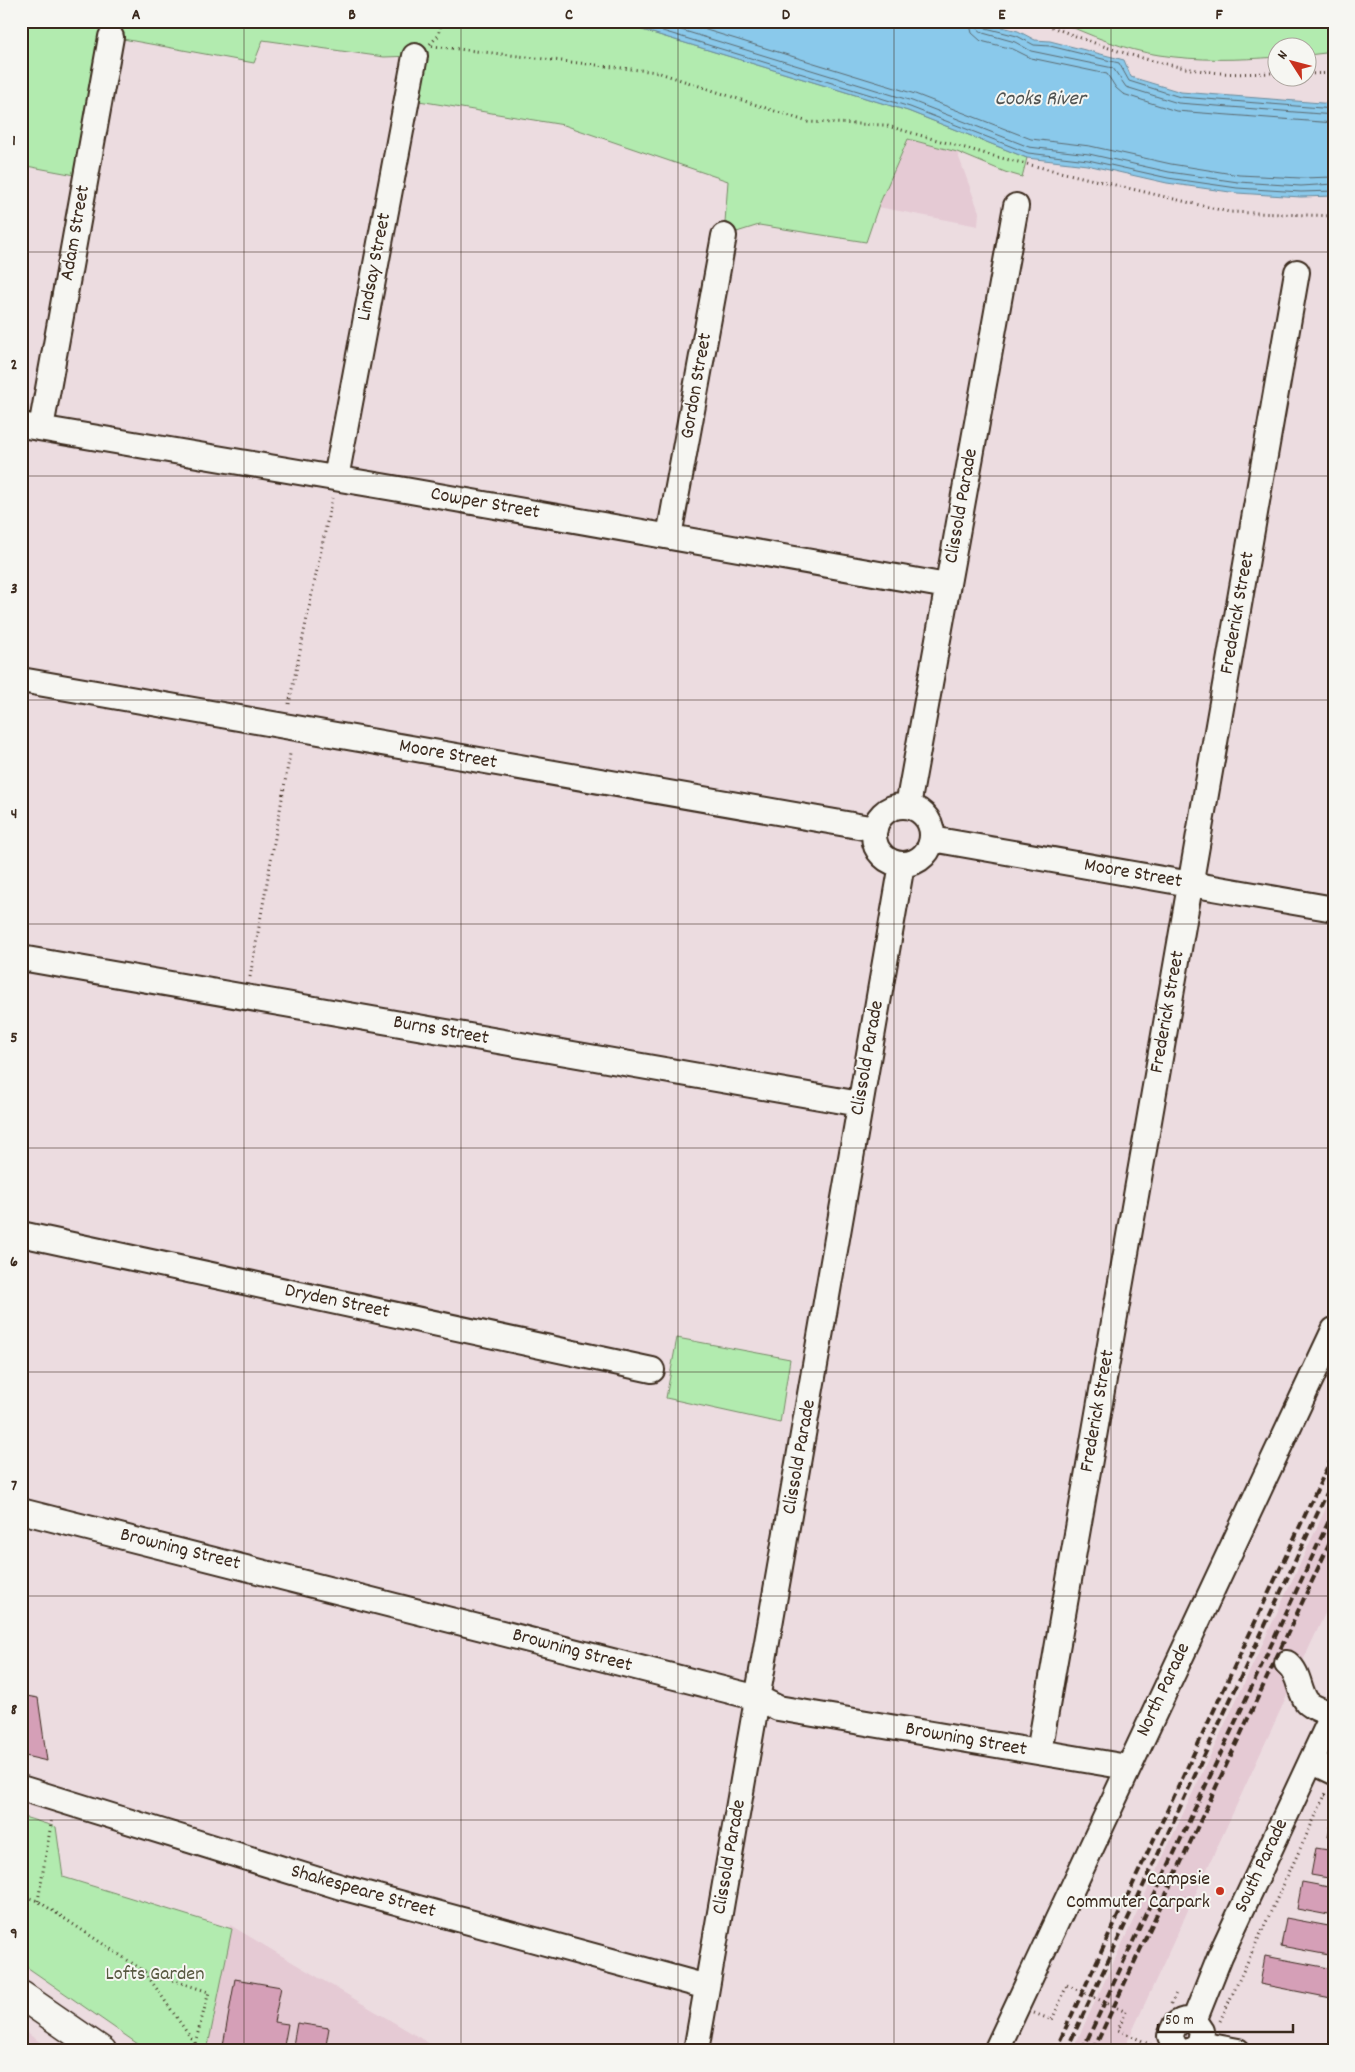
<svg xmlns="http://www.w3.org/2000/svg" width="1355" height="2072" font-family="Dekko,sans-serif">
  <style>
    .built { fill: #e5cad4 }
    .green { fill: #b2ebaf; stroke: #768a66 }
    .water { fill: #8ac9eb; stroke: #6a8999 }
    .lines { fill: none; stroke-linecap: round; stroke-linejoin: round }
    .shore { stroke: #5b6a70; stroke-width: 1 }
    .building { fill: #d59fb7; stroke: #3b2a1e }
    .minor-casing { stroke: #3b2a1e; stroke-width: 28 }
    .major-casing { stroke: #3b2a1e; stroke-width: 31 }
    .path { stroke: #3b2a1e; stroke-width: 3; stroke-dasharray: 1 4; stroke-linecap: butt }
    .minor { stroke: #f6f6f2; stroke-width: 24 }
    .major { stroke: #f6f6f2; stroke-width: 28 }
    .rail { stroke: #3b2a1e; stroke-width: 4; stroke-dasharray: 8 4; stroke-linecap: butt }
    .path-bridge { stroke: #3b2a1e; stroke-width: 3; stroke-dasharray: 1 4; stroke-linecap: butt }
    .grid { fill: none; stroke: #3b2a1e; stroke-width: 1; stroke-opacity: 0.55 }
    .poi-dot { fill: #c8321e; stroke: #f6f6f2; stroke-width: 2 }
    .labels { text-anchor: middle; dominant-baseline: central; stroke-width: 4; stroke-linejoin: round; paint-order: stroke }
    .street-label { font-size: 20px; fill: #3b2a1e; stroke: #f6f6f2 }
    .poi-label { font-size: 20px; fill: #3b2a1e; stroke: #f6f6f2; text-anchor: end }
    .park-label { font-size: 20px; fill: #595a42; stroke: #f6f6f2 }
    .water-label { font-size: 21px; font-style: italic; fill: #4f5251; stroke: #f6f6f2 }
    .neatline { fill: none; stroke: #3b2a1e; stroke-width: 2 }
    .grid-label { font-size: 16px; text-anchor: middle; font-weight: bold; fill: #3b2a1e }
  </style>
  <rect width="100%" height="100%" fill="#ecdce0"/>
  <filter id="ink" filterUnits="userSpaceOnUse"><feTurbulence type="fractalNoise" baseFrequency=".02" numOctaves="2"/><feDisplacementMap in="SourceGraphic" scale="10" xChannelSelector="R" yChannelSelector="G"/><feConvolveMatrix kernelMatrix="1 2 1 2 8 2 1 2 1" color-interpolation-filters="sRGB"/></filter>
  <g filter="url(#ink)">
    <path class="built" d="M908,139L957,152L979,212L978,226L878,207Z
      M1334,1491V1594L1123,2051H1072Z
      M230,1925L442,2051H206Z
      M21,2029L53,2051H21Z"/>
    <path class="green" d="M21,21H613L908,111L1027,158L1022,177L1005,172L957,152L908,139L878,207L866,242L759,225L724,236L728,181L564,125L407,99L414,56L384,57L263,40L254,63L112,37L86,177L21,165Z
      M1058,21H1334V52L1308,55V48H1278L1277,57C1238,60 1199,61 1159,55C1125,50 1089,35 1058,21Z
      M677,1338L790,1359L780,1423L666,1398Z
      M21,1816L56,1827L63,1877L232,1929L207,2051H148L21,1963Z"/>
    <path class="water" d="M613,21H979L1018,31L1035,40L1050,41L1124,60L1131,77L1181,92L1334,104V196L1301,197L1237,193L1167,183L1087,165L1027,158L908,111Z"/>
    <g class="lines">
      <path class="shore" d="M630,21L910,107L1028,153L1088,160L1168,178L1237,188L1301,192L1334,191
        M652,21L912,101L1029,147L1089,154L1169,172L1238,182L1301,186L1334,184
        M677,21L915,94L1031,139L1090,146L1171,164L1239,175L1301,178L1334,177
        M969,21L972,33L981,41L1013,49L1031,58L1107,74L1116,88L1123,94L1176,111L1334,123
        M976,21L977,28L983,33L1015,42L1031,51L1113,68L1126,87L1178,103L1334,115
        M982,21L986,28L1017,36L1034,45L1050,46L1119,63L1129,81L1180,97L1334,109"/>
    </g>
    <path class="building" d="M21,1695L38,1698L47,1761L21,1755Z
      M1334,1811V1838L1328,1836Z
      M1316,1848L1334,1851V1879L1311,1875Z
      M1302,1882L1334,1888V1916L1297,1909Z
      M1286,1918L1334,1927V1956L1281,1946Z
      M1265,1956L1334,1969L1331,1998L1260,1984Z
      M235,1979L281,1987L274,2022L288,2024L283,2051H222Z
      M297,2023L329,2028L325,2051H292Z
      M21,2044L39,2051H21Z"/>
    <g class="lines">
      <g class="minor-casing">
        <path id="minor" d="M21,425L405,490L947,586
          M41,428L111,37
          M336,478L415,56
          M669,536L724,236
          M21,680L875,829
          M908,806L1016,206
          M874 835a29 29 0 1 1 58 0a29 29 0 1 1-58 0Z
          M932,839L1334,909
          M21,958L860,1104
          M21,1234L652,1370
          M21,1511L758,1698L778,1708L1127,1767
          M1287,1663C1300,1673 1298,1690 1307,1702C1312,1708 1325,1711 1332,1715
          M1039,1752L1297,272
          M1311,1761L1334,1772
          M21,1788L341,1887L707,1987
          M1194,2021L1220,1956L1334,1712
          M1200,2044L1238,2051
          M696,2051L902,864
          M996,2051L1334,1330
          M1181,2051L1175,2047L1170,2036L1175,2025C1186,2016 1196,2020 1202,2031L1200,2044L1191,2051"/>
      </g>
      <g class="major-casing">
        <path id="major" d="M21,1995L102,2051"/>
      </g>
      <path class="path" d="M1038,21C1093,44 1152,65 1212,72C1233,75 1256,73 1278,73
        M430,44L438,36L442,21
        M432,46L657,72L808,122L884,125L997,157L1229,212L1334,216
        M1308,74L1334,73
        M289,704L332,498
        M250,977L290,754
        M1325,1795L1334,1796
        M21,1895L38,1901L144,1971L209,1992L193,2051
        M38,1901L52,1818
        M145,1972L195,2044
        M1171,2004L1177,1991
        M1126,2012L1118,2030L1151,2045
        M1034,2013L1052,2020L1067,1985
        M1220,2021L1327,1791"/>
      <use href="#minor" class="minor"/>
      <use href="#major" class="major"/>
      <path class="rail" d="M1055,2051L1334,1453
        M1066,2051L1334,1478
        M1082,2051L1334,1510
        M1093,2051L1334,1534"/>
      <path class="path-bridge" d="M1067,1985L1126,2012"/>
    </g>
  </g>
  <path class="grid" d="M244,21V2051M461,21V2051M678,21V2051M894,21V2051M1111,21V2051M21,252H1334M21,476H1334M21,700H1334M21,924H1334M21,1148H1334M21,1372H1334M21,1596H1334M21,1820H1334"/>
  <circle class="poi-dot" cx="1220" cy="1891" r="5"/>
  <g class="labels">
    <g class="street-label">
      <text transform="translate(76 233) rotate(-80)">Adam Street</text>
      <text transform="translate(375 267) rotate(-79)">Lindsay Street</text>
      <text transform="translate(697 386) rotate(-80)">Gordon Street</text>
      <text transform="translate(485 504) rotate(10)">Cowper Street</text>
      <text transform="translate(962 506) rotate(-80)">Clissold Parade</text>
      <text transform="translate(1238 613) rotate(-80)">Frederick Street</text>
      <text transform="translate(448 755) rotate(10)">Moore Street</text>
      <text transform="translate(1133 874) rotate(10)">Moore Street</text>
      <text transform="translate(1168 1012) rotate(-80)">Frederick Street</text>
      <text transform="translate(441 1031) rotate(10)">Burns Street</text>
      <text transform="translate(868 1058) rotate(-80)">Clissold Parade</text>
      <text transform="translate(337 1302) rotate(12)">Dryden Street</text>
      <text transform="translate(1098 1411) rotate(-80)">Frederick Street</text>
      <text transform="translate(800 1457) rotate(-80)">Clissold Parade</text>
      <text transform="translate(180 1550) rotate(14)">Browning Street</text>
      <text transform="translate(572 1651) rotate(15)">Browning Street</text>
      <text transform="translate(1164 1690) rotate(-65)">North Parade</text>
      <text transform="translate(966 1740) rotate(10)">Browning Street</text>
      <text transform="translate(730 1857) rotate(-80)">Clissold Parade</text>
      <text transform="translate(1262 1866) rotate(-65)">South Parade</text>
      <text transform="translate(363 1892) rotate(16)">Shakespeare Street</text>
    </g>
    <g class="poi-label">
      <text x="1210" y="1880">Campsie<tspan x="1210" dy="23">Commuter Carpark</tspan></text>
    </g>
    <g class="park-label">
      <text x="155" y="1975">Lofts Garden</text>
    </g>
    <g class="water-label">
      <text x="1040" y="100">Cooks River</text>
    </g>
  </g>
  <rect width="1355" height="2072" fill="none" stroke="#f6f6f2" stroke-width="55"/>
  <g transform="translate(1292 62) rotate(306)"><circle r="24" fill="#f6f6f2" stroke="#aba49d"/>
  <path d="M0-4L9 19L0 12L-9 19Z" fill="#c8321e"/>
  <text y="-8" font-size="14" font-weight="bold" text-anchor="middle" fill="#3b2a1e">N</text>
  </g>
  <path d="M1158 2024v8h135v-8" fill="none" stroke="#3b2a1e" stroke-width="2.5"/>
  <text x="1165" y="2024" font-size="15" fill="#3b2a1e" stroke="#f6f6f2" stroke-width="4" paint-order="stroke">50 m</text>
  <rect x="28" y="28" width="1300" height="2016" class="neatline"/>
  <g class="grid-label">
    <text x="136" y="19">A</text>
    <text x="352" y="19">B</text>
    <text x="569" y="19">C</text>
    <text x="786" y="19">D</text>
    <text x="1002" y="19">E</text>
    <text x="1219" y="19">F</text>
    <text x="14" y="145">1</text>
    <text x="14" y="369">2</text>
    <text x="14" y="593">3</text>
    <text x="14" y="818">4</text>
    <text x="14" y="1042">5</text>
    <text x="14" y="1266">6</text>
    <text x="14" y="1490">7</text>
    <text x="14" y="1714">8</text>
    <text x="14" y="1938">9</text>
  </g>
</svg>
